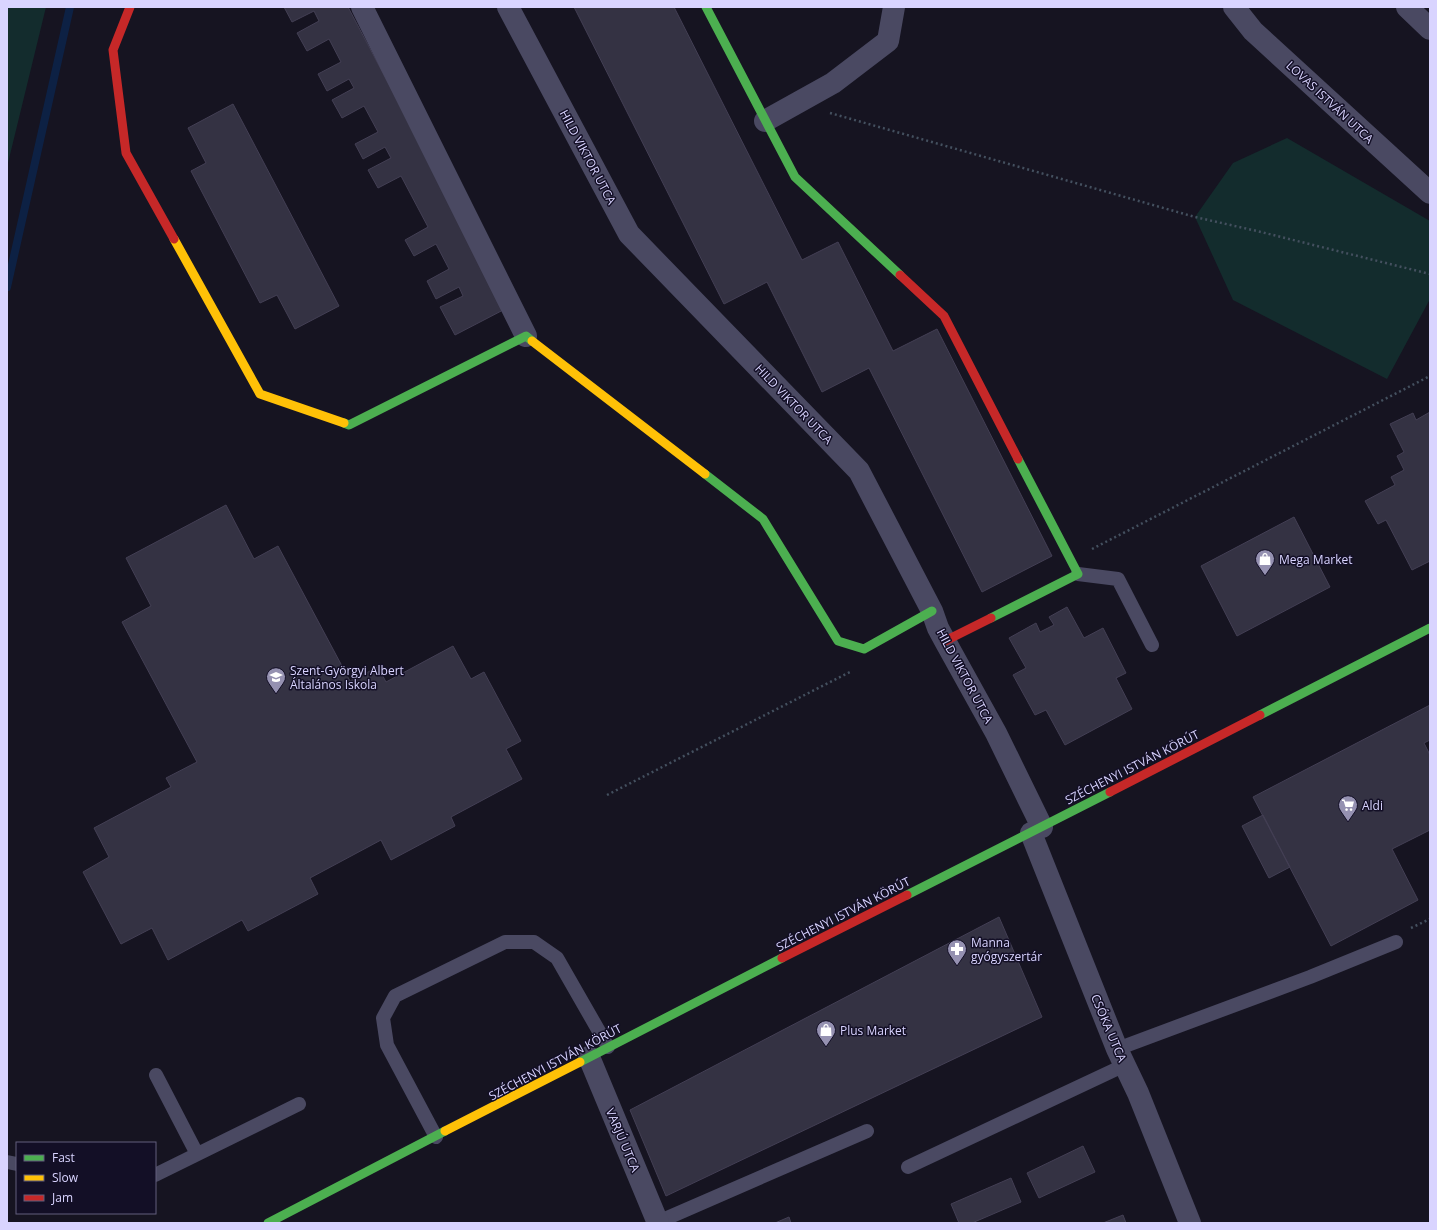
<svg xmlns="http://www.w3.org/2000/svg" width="1437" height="1230" font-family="'Open Sans',sans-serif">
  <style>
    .green { fill: #132c2d }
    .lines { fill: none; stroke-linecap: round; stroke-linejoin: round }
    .stream { stroke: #0d2144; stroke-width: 8 }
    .building { fill: #343243; stroke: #433f54 }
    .path { stroke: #44505f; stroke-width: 2.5; stroke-dasharray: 2 3; stroke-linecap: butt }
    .lane { stroke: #4a4962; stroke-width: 14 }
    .street { stroke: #4a4962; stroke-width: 22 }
    .fast { stroke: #4caf50; stroke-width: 9 }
    .slow { stroke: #ffc107; stroke-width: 9 }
    .jam { stroke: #c62828; stroke-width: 9 }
    .labels { text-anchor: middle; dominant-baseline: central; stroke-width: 3; stroke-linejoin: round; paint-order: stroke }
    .street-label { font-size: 12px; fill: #d9d4ff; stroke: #130f26 }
    .poi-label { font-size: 12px; fill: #d9d4ff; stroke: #130f26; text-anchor: start }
  </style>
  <rect width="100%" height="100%" fill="#161421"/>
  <path class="green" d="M7,7H46L7,167Z
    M1287,138L1430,221V299L1387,379L1233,300L1195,217L1233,163Z"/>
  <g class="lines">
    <path class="stream" d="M7,287L70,7"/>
  </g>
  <path class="building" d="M284,7H348L507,308L455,335L440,307L463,296L459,287L436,299L427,281L449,269L436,244L414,256L405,240L428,227L401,176L378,188L368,170L391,158L385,147L363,159L355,144L378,132L364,106L342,118L332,100L354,88L349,79L327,91L318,74L341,62L329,39L307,51L297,33L319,21L314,11L292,22Z
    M574,7H674L802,260L838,242L893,351L937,329L1052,556L982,592L869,368L822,392L767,282L724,304Z
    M233,104L339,306L295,329L277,295L260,303L191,171L206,163L188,128Z
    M1430,412V561L1412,570L1386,520L1378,524L1365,501L1395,485L1391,477L1404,470L1397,456L1404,452L1390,424L1413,413L1416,420Z
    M226,505L254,559L278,546L350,681L378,667L386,682L453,646L471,679L484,672L521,741L506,749L522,779L451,817L455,826L391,860L381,840L310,878L318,894L248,931L242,920L168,960L152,928L121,944L83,872L109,857L94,828L171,787L166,778L197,762L122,622L151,606L126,558Z
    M1294,517L1330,587L1237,636L1201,566Z
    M1067,607L1084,638L1103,628L1126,673L1116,678L1132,709L1065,745L1046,710L1035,715L1013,675L1026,668L1009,638L1036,623L1040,632L1054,625L1049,617Z
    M1430,705V740L1424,743L1430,755V830L1392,849L1418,900L1331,946L1253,797Z
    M1263,815L1290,867L1269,878L1242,826Z
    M999,917L1042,1017L666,1196L630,1110Z
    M1083,1146L1095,1172L1039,1198L1027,1173Z
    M1011,1178L1021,1202L972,1223H959L951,1204Z
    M1123,1215L1126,1223H1103Z
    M789,1217L791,1223H775Z"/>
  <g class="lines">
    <path class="path" d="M830,113L1195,217L1257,231L1430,274
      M1092,549L1430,376
      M607,795L852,671
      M1411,928L1430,919"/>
    <path class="lane" d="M1078,574L1118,579L1152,645
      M1117,1049L1310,977L1396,942
      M156,1075L197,1154
      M436,1137L387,1045L383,1018L395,996L505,942H534L557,958L608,1047
      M7,1162L17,1164
      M908,1167L1125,1065
      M155,1175L299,1104
      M658,1222L867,1131"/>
    <path class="street" d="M362,7L526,336
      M508,7L629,234L859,471L932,611L938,628L945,641L996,733L1042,827
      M1234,7L1253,31L1430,193
      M1407,7L1430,29
      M765,121L833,83L888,41L894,7
      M1031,833L1117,1049L1138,1093L1190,1223
      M589,1057L658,1223"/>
    <path class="fast" d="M706,7L795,177L900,275
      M344,423L349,425L526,336L532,341
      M705,474L763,519L838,641L864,649L932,611
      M991,618L1078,574L1018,459
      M1260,715L1430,628
      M907,895L1110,792
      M580,1062L782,958
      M268,1223L445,1131"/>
    <path class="slow" d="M174,239L260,394L344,423
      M532,341L705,474
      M445,1131L580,1062"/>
    <path class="jam" d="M130,7L113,50L126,153L174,239
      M900,275L944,316L1018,459
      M945,641L991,618
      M1110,792L1260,715
      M782,958L907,895"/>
  </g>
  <defs>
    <g id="shop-pin" transform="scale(1)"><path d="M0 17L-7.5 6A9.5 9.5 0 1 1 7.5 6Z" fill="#9591b1" stroke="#130f26"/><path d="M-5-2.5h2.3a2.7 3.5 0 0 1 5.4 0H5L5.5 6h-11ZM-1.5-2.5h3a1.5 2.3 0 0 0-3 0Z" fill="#fff"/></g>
    <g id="school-pin" transform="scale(1)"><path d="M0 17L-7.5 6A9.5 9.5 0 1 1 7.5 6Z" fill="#9591b1" stroke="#130f26"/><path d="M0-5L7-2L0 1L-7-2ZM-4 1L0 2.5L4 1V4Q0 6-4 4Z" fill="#fff"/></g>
    <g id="supermarket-pin" transform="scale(1)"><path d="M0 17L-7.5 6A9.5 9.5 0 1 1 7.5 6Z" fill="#9591b1" stroke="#130f26"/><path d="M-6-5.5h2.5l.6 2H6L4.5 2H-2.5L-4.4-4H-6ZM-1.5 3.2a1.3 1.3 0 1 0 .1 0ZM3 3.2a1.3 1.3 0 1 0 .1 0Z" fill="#fff"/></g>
    <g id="pharmacy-pin" transform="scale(1)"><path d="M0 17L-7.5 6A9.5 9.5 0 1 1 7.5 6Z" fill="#9591b1" stroke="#130f26"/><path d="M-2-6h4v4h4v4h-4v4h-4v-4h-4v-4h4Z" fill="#fff"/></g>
  </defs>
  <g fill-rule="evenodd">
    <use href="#shop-pin" x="1265" y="559"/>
    <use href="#school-pin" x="276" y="677"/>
    <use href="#supermarket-pin" x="1348" y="805"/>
    <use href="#pharmacy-pin" x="957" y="949"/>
    <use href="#shop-pin" x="826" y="1030"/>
  </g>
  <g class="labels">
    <g class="street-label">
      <text transform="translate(1330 102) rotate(43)">LOVAS ISTVÁN UTCA</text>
      <text transform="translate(588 157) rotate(62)">HILD VIKTOR UTCA</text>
      <text transform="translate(794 404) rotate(46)">HILD VIKTOR UTCA</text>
      <text transform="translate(965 676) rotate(62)">HILD VIKTOR UTCA</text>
      <text transform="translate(1132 767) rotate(-27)">SZÉCHENYI ISTVÁN KÖRÚT</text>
      <text transform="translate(843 914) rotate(-27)">SZÉCHENYI ISTVÁN KÖRÚT</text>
      <text transform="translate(1109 1028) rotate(67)">CSÓKA UTCA</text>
      <text transform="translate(555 1062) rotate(-28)">SZÉCHENYI ISTVÁN KÖRÚT</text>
      <text transform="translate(623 1140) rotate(67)">VARJÚ UTCA</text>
    </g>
    <g class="poi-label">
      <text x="1279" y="559">Mega Market</text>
      <text x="290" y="670">Szent-Györgyi Albert<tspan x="290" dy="14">Általános Iskola</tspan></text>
      <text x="1362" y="805">Aldi</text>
      <text x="971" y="942">Manna<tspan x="971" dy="14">gyógyszertár</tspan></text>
      <text x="840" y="1030">Plus Market</text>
    </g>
  </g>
  <rect width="1437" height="1230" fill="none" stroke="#d9d4ff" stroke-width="16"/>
  <rect x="16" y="1142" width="140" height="72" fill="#130f26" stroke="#625e7d"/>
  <rect x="24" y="1155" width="20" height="6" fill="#4caf50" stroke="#625e7d"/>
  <text x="52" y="1162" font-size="12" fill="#d9d4ff">Fast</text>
  <rect x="24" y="1175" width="20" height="6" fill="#ffc107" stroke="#625e7d"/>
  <text x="52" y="1182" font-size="12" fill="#d9d4ff">Slow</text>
  <rect x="24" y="1195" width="20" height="6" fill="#c62828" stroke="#625e7d"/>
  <text x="52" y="1202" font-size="12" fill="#d9d4ff">Jam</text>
</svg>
